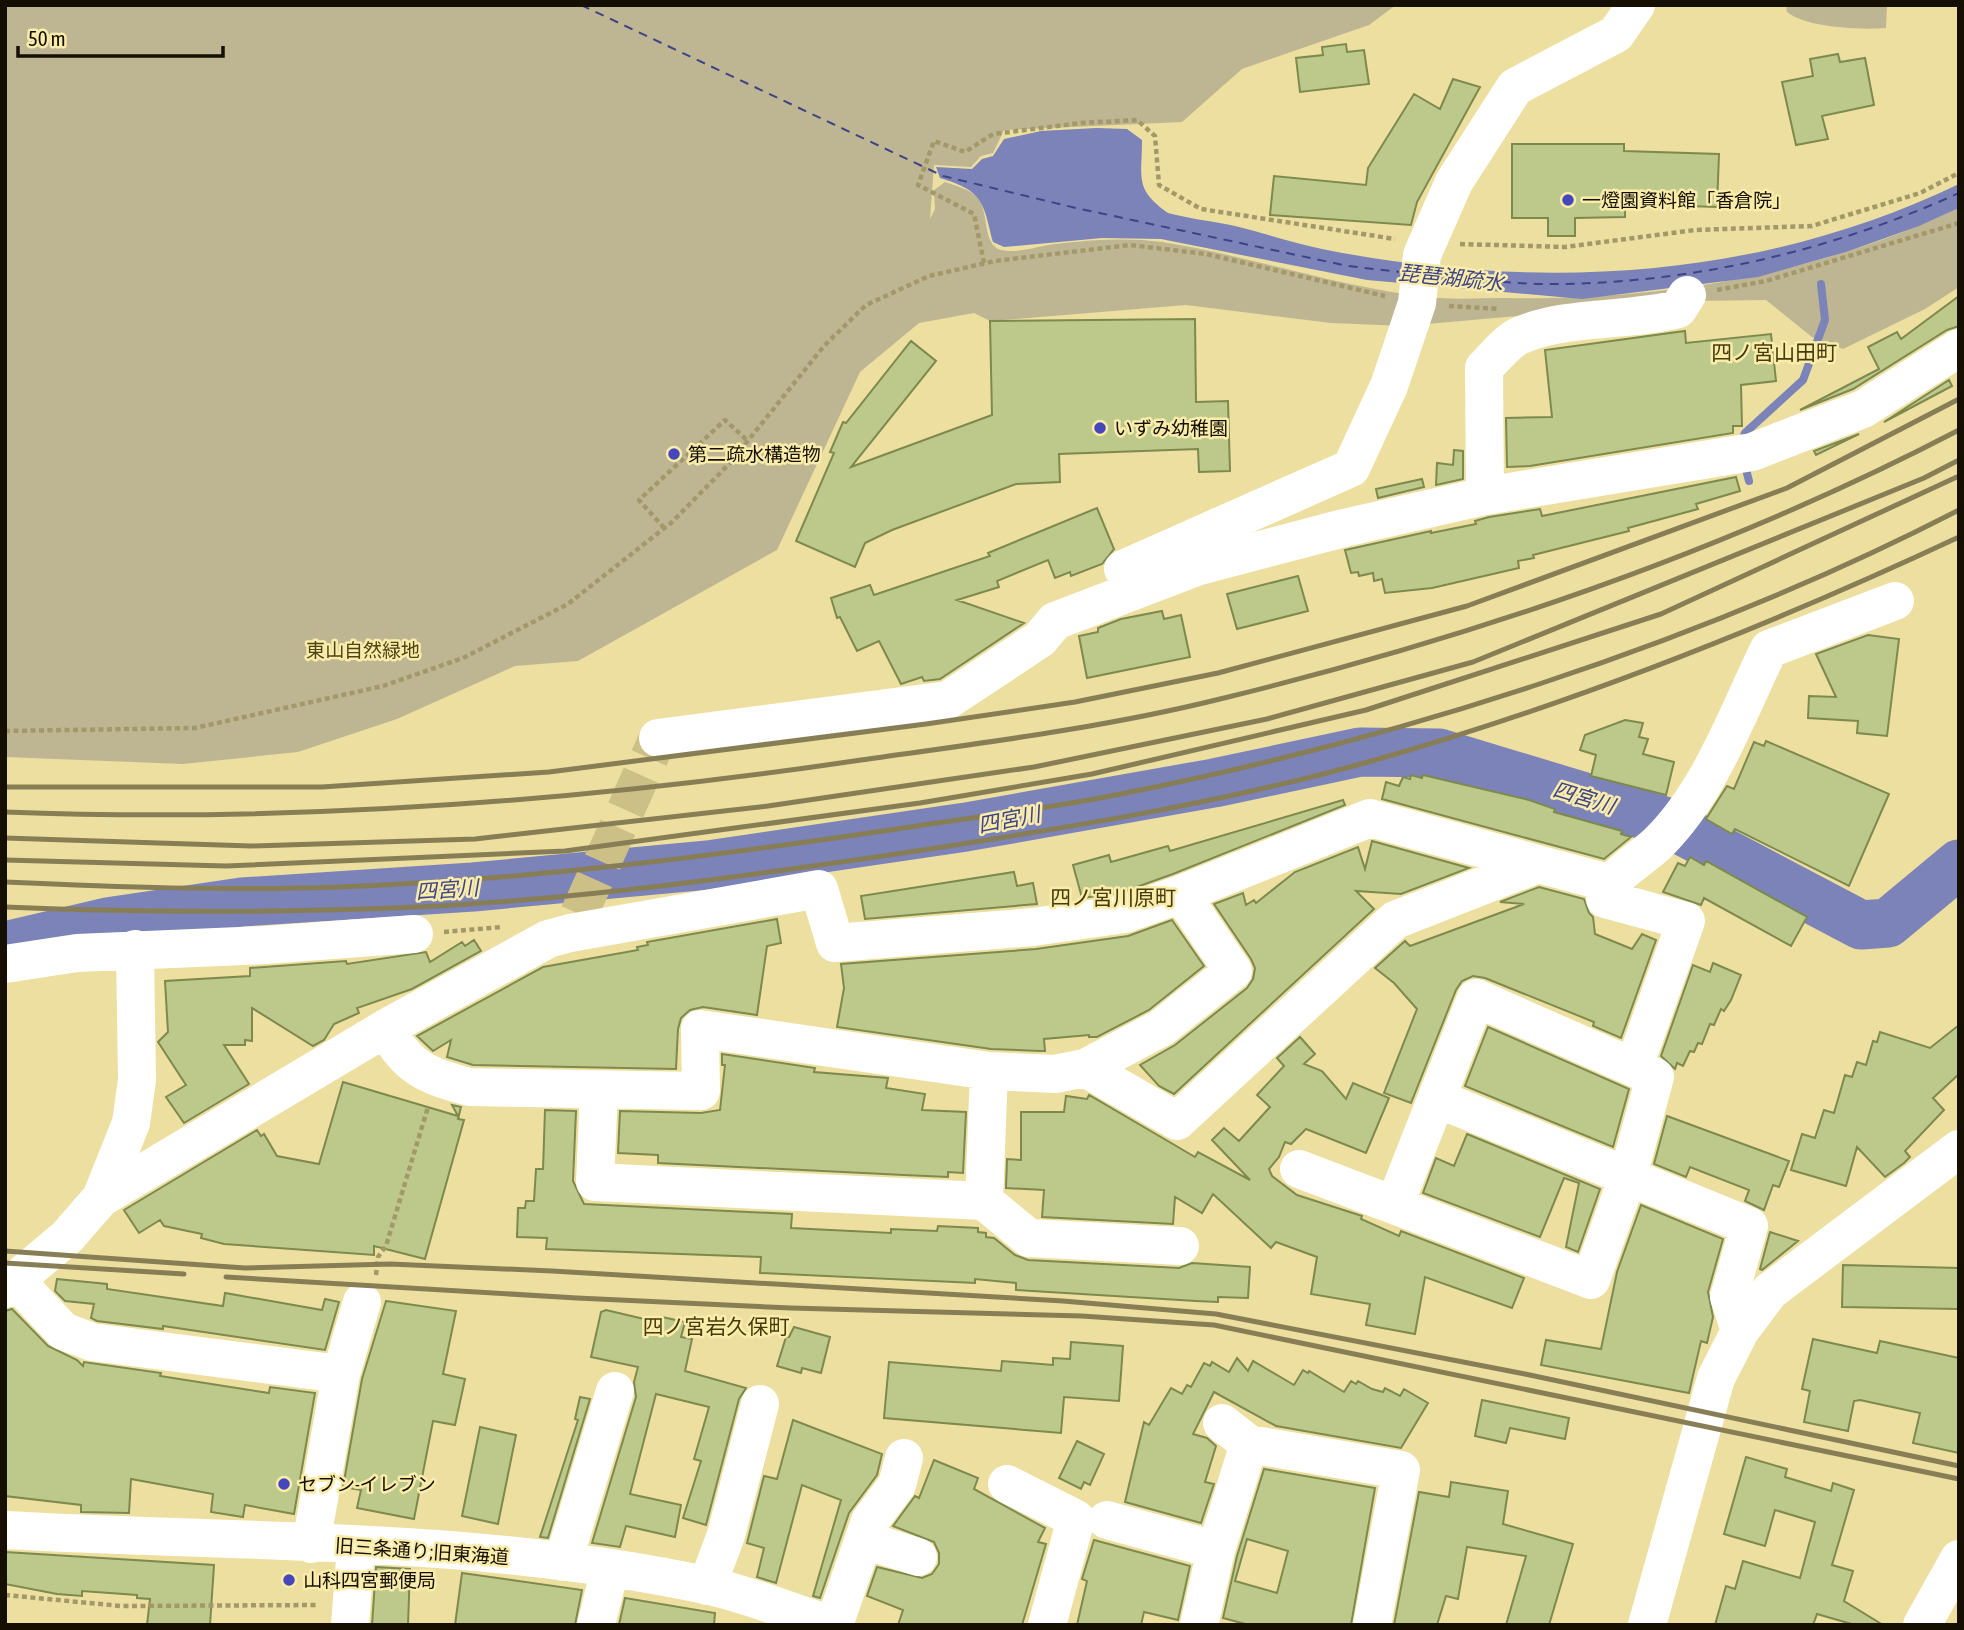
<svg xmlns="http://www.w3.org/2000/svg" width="1964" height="1630" font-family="'Asap Condensed','Noto Sans JP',sans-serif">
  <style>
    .green { fill: #beb692 }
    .water { fill: #7b83b9 }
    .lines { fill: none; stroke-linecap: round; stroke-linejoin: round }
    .stream { stroke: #7b83b9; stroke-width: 8 }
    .river { stroke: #7b83b9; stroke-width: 49 }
    .ferry { stroke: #3e4387; stroke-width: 2; stroke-dasharray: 9 7; stroke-linecap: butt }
    .building { fill: #bdc98b; stroke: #7e894d; stroke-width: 2; fill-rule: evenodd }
    .minor-tunnel { stroke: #ccc087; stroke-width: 38; stroke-dasharray: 38 19; stroke-linecap: butt }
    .path { stroke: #a39869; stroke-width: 4.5; stroke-dasharray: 5 3.5; stroke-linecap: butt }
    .minor { stroke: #fff; stroke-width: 38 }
    .rail { stroke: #887e55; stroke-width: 5 }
    .poi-dot { fill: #4747bc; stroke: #faecab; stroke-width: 2.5 }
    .labels { text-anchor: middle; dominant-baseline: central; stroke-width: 5; stroke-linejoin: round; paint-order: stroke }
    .poi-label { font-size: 19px; fill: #140f00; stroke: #faecab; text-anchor: start }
    .park-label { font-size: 19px; fill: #4e4413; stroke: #faecab }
    .street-label { font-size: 19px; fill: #140f00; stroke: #faecab }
    .water-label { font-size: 21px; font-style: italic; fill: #3e4387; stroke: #faecab }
    .neighbourhood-label { font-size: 21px; fill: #453b08; stroke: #faecab }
  </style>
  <rect width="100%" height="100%" fill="#eddf9f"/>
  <path class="green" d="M5,5H1396L1369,25L1242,69L1182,122L1004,130L993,153L981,156L971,167L934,165L930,219L935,209L934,190L945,182C956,186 970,189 978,198C989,211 982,245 1001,250C1017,254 1038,246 1055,244C1089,240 1127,237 1162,242C1251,256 1337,287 1427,297C1453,300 1481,298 1508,298C1663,301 1818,274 1959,208V287L1925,309L1843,349L1812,337L1766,300L1690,301L1404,326L1331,323L1186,305L990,321L974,313L919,323L860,372L777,550L578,661L515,666L397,719L298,752L183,764L5,757Z
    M1786,5H1887L1886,28C1861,30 1807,28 1787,12Z"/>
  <path class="water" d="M1096,128L1127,129L1142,140C1142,178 1134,189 1168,213C1190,219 1213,221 1235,226C1264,233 1293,243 1322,249C1537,292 1760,280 1959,184V208L1919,226L1846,252L1758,277L1582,299L1367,280L1161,239L1102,238L1004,247L993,242C983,201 983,191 940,178L936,167L972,169L982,159L993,156L1004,139L1041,131Z"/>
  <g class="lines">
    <path class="stream" d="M1741,443L1745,433L1803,380L1825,320L1821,284
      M1744,462L1749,481"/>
    <path class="river" d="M5,946L107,922L242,902L473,887L708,865L966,827L1214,783L1360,752L1439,753L1664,821L1861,925L1888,923L1959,864"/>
    <path class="ferry" d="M581,5L943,176L1076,208L1348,266L1401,272
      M1438,276C1478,279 1520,285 1560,284C1698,282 1833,250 1959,193"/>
  </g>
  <path class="building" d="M1346,44L1347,52L1364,50L1369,84L1300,92L1296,58L1323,55L1322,47Z
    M1838,54L1840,62L1865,58L1874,105L1822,116L1828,139L1796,145L1782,82L1813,76L1810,59Z
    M1453,79L1480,87L1417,202L1411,225L1270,215L1274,176L1366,185L1368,168L1414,94L1440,109Z
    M1512,144H1624V151L1719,154L1717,207L1625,204V217L1575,218V236H1548V218H1512Z
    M1959,296V326L1947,330L1853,389L1800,410L1879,369L1868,347L1897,332L1901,339Z
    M1195,319L1196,402L1228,401L1230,471L1199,472L1198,449L1059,454L1060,482L1016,484L892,530L865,543L855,567L796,541L834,453L830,452L843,422L846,423L911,341L936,361L851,467L992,415L990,321Z
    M1685,331L1686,343L1771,334L1776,381L1741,385L1742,426H1733V433L1530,466L1507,467L1506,418L1552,417L1545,350Z
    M1949,380L1952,386L1884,422Z
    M1859,434L1816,455L1814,451Z
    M1454,450L1463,451V479L1436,485L1437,463L1453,465Z
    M1736,477L1740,491L1696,504L1698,509L1628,528L1629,531L1533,555L1534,558L1518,561L1519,568L1432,588L1385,593L1382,579L1374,581L1373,573L1359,576L1358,572L1351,573L1345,550L1431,531V533L1476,524L1475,521L1489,517L1540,509L1542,516Z
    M1422,479L1424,487L1378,498L1376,489Z
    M1097,508L1114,549L1102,564L1071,576L1070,572L1055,578L1048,560L997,581L999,587L957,600L1024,623L940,679L924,681L922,677L901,684L879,641L857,651L840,617L837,618L831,598L870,585L874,595L990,556L988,553Z
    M1298,576L1308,611L1237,629L1227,594Z
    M1162,611L1164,619L1181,615L1190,657L1087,678L1079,636L1098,632V628L1121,619Z
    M1868,635L1899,639L1887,736L1857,733L1858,721L1808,718L1809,696L1836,697L1816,654Z
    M1625,720L1643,723L1639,737L1648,739L1643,754L1674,762L1666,795L1591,776L1596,755L1580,750L1585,735Z
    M1766,741L1889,794L1849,886L1735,829L1732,834L1706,819L1727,786L1734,789L1754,742L1764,746Z
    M1411,775L1422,778L1423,775L1529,800L1555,809L1554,812L1622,831L1621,834L1631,837L1604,859L1382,799L1386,782L1399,786L1403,777L1410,779Z
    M1343,800L1345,805L1173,874L1120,893L1082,898L1073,865L1109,855L1111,862L1168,846L1170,851Z
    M1372,841L1469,868L1401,894L1356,891L1374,909L1174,1094L1159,1086L1140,1065L1175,1045L1247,988L1253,979L1255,968L1251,959L1214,904L1243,893L1246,905L1254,900L1256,903L1295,872L1358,847L1365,869Z
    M1690,857L1704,865L1706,861L1807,917L1791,946L1704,898L1701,905L1663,892L1678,863L1685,866Z
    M1014,872L1017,886L1033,883L1037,904L865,919L861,896Z
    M1539,887L1584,899L1589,913L1593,917L1595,934L1632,949L1642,934L1656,940L1621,1038L1593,1026L1594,1022L1485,978L1473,976L1462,981L1456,990L1411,1103L1384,1093L1417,1009L1394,983L1375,968L1405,941L1410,946L1524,904L1500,902Z
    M777,919L781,943L767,946L757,1015L703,1007L690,1010L681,1018L678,1029L676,1069L473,1065L447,1057L451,1040L433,1051L417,1036L543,967L638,950L637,947L648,945L647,942Z
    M1172,920L1204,966L1149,1010L1097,1037H1089V1035L1044,1039L1045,1051H1040L991,1049L837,1027L844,988L841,964L1036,949L1128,936Z
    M474,940L481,951L412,989L357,1008L359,1013L334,1024L324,1040L313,1046L252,1008V1041L245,1040V1045H224L249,1084L184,1123L166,1097L186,1085L158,1042L168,1032L165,981L250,976V968L346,961L347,964L426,952L430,962L462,942L465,946Z
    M1713,963L1741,975L1731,1000L1724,1011L1721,1009L1714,1025L1710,1024L1702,1044L1698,1043L1694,1052L1690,1051L1683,1066L1677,1063L1675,1069L1661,1056L1693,965L1710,972Z
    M1959,1025V1074L1933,1098L1944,1110L1905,1151L1910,1157L1904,1163L1885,1177L1857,1147L1846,1186L1791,1170L1802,1134L1815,1138L1824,1110L1834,1113L1845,1075L1852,1077L1857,1062L1866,1065L1873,1041L1877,1042L1880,1032L1930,1048Z
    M1488,1027L1629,1089L1613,1147L1465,1086Z
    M1300,1037L1315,1054L1304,1064L1322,1071L1346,1099L1353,1083L1389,1098L1366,1153L1306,1129L1291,1144L1285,1142L1279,1157L1269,1169L1272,1176L1297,1195L1362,1216L1361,1219L1399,1236L1401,1231L1524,1278L1512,1308L1425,1277L1415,1334L1366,1325L1370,1304L1311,1294L1317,1257L1276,1242L1271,1248L1213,1194L1202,1213L1175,1197L1173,1224L1042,1217L1044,1190L1006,1188L1007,1159L1021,1160V1112H1064L1066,1096L1087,1099L1089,1095L1195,1157L1198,1152L1250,1180L1212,1140L1224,1128L1239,1141L1270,1107L1257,1095L1284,1066L1277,1058Z
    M722,1054L815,1068L814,1072L888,1078L886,1088L925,1094L922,1110L966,1112L963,1173L948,1172V1177L904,1175L658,1163V1155L618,1153L620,1111L701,1113L720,1110L725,1065H722Z
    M343,1082L458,1116L452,1105L461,1107L458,1119L464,1120L425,1259L374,1246V1255L224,1244L201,1238L202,1234L164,1226L160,1220L139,1233L124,1210L257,1130L261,1136L264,1134L277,1156L319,1164Z
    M545,1110L576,1111L573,1181L584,1204L792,1214L791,1228L891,1233V1229L937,1231L938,1226L978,1228V1232L986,1233V1237L994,1238L1015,1255L1028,1260L1179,1268L1192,1263L1250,1267L1248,1298L1218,1297V1302L1196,1301L1016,1290V1283L975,1279V1283L760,1273L761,1257L546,1249L547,1238L517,1237L518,1208H525L526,1201H534L536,1169H543Z
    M1667,1116L1789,1161L1779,1187L1773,1185L1764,1210L1745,1201L1749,1190L1690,1167L1686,1177L1654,1164Z
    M1467,1134L1600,1189L1578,1252L1566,1247L1579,1183L1564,1178L1540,1237L1423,1193L1436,1158L1454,1166Z
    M1641,1205L1723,1239L1708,1292L1713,1317L1707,1343L1701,1341L1689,1393L1541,1365L1546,1340L1601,1349L1617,1272Z
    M1770,1232L1798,1241L1762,1270L1760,1269Z
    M1843,1265L1959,1268V1309L1842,1307Z
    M57,1279L107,1284V1289L223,1306L225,1293L322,1310L325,1299L339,1302L325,1350L163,1326V1329L97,1321L91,1318L94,1304L65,1301L55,1291Z
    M386,1301L456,1311L443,1374L465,1379L455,1425L433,1421L414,1519L357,1508L361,1490L343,1487L362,1379Z
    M12,1309L48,1346L77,1360L83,1366L84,1362L161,1373L160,1376L269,1393L270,1387L315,1393L294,1514L245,1505L243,1517L211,1512L213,1494L131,1479L129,1513L81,1512V1505L5,1496V1311Z
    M606,1310L661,1323L662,1317L685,1322L681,1337L692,1339L685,1371L746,1388L739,1399L706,1525L683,1518L701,1461L694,1459L709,1407L656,1394L630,1494L681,1505L675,1537L626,1526L620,1547L592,1543L636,1397L634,1382L638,1367L591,1357L601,1312Z
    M794,1327L830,1337L821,1373L802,1368L801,1373L777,1366L786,1337H789Z
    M1813,1339L1877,1353L1880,1341L1959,1358V1453L1913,1443L1920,1413L1860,1400L1854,1401L1848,1431L1804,1422L1810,1391L1802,1389Z
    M1071,1342L1123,1346L1119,1401L1064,1397L1061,1433L884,1418L889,1362L1001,1371L1002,1361L1053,1365V1358L1070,1359Z
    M1237,1358L1248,1371L1253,1361L1294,1385L1303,1370L1308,1373L1309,1371L1344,1392L1351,1381L1356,1384L1358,1381L1372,1389L1383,1392L1385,1388L1400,1396L1404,1389L1428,1403L1401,1448L1276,1426L1214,1392L1193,1434L1207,1438L1216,1446L1205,1482L1214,1484L1201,1523L1125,1502L1144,1422L1149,1425L1171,1388L1182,1394L1187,1385L1191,1387L1204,1363L1210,1366L1212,1362L1229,1372Z
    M580,1397L590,1399L548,1538L540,1537L578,1420L575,1419Z
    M1482,1400L1569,1418L1565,1439L1510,1428L1506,1443L1475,1436Z
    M793,1420L882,1454L877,1475L849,1513L820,1598L813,1596L841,1500L802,1485L776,1583L757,1577L764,1548L747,1543L764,1476L777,1479Z
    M480,1427L516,1435L498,1524L462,1516Z
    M1077,1441L1104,1454L1090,1485L1084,1482L1081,1489L1059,1478Z
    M1746,1457L1787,1469L1785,1477L1831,1491L1833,1483L1854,1490L1832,1565L1853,1571L1844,1601L1883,1625H1855L1817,1614L1813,1625H1715L1726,1586L1735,1589L1743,1561L1800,1578L1815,1522L1775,1510L1765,1546L1724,1534Z
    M934,1460L978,1478L974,1489L1045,1528L1038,1542L1046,1544L1022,1625H898L903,1610L867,1596L877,1567L922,1578L932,1574L939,1564V1553L934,1542L893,1526L915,1496L919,1498Z
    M1264,1469L1375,1488L1351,1625H1249L1223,1618L1237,1556ZM1247,1539L1288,1551L1277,1593L1235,1581Z
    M1451,1482L1508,1491L1503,1524L1573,1544L1549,1625H1506L1526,1556L1467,1547L1458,1599L1446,1596L1437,1625H1394L1419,1492L1449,1497Z
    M1094,1540L1190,1566L1178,1620L1144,1612L1141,1625H1077L1087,1581L1082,1579Z
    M5,1552L214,1565L210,1625H147L150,1599L137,1598V1595L82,1591V1596L57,1594L5,1584Z
    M376,1567L410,1569L408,1625H372Z
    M462,1573L582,1590L575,1625H455Z
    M625,1598L715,1613L714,1625H619Z"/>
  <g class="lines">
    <path class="minor-tunnel" d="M579,914L658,738"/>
    <path class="path" d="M1460,244L1565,247L1695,230L1812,226L1920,193L1959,173
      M984,263L974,214L918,185L934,141L965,152L993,134L1081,123L1137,120L1155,136L1159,185L1201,209L1395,239
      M1717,290L1766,281L1959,223
      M1449,306L1500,309
      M664,528L639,500L725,420L748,441
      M5,731L195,728L383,686L463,658L568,604L672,522L730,463L824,346L866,305L929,276L995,261L1130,245L1206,254L1385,296
      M444,932L502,927
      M376,1275L378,1257L386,1246L428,1107
      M5,1595L121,1606L319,1605"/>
    <path class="minor" d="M1485,496L1484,368C1494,358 1508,340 1521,335C1570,315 1627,322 1678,309L1687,295
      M1123,569L1351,468L1389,386L1417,303L1422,255L1454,182L1515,87L1616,34L1636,5
      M658,738L948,700L1040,639L1055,621L1199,566L1344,528L1485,496L1752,452L1863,409L1959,348
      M5,964L77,953L265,945L414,934
      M386,1028C406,1067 428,1077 470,1087L701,1091L700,1029L989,1071L1055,1074L1085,1068L1177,1121L1395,920L1538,864L1609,883
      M1634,1067L1686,921L1605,899C1613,871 1639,862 1659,842C1711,790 1737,714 1769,649L1895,601
      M1085,1068L1161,1028L1233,971L1181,894
      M599,1091L595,1182L984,1201L989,1071
      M1438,1099L1749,1226L1729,1297L1740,1331
      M1299,1169L1591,1280L1628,1176L1655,1077L1476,998L1395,1204
      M101,1198L386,1028L548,939L570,933L819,889L835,943L1033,927L1125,914L1181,894L1370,818L1538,864
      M984,1201L1029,1238L1180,1246
      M15,1280L63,1331L92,1342L341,1374L311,1544
      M5,1289L67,1237L101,1198L131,1123L137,1080L135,949
      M341,1374L362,1302
      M1222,1423L1249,1444L1401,1470L1372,1625
      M1007,1484L1076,1519L1047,1625
      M1107,1520L1216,1550
      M5,1530C238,1543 476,1536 705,1585C748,1594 790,1612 832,1625
      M864,1540L918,1557
      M563,1562L615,1391
      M707,1586L726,1535L760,1404
      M350,1625L356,1546
      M596,1625L610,1569
      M834,1625L870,1521L897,1485L904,1458
      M1199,1625L1216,1550L1249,1444
      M1647,1625L1716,1378L1740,1331L1770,1291L1959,1149
      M1922,1625L1959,1559"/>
    <path class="rail" d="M5,787H322L549,772L926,724L1075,702L1218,673L1467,606L1787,488L1959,399
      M5,812C292,823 578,802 861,760C981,743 1103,728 1220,699C1474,637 1727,551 1959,430
      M5,838L251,846L475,839L768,806L1034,767L1267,719L1473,662L1924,478L1959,460
      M5,860L226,866L565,851L920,803L1092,774L1366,710L1661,614L1959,476
      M5,882C116,887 227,891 338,887C524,880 707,857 890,830C960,819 1031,811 1100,798C1388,743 1697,645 1959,510
      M5,907C150,913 294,913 439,906C597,897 754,875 910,852C1066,828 1223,803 1375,760C1575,703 1771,625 1959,537
      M5,1251L245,1268L390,1264L552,1271L1063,1301L1216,1314L1525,1374L1959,1466
      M5,1263L184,1274
      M226,1277L577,1298L791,1308L1082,1316L1214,1325L1959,1479"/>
  </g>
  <g class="poi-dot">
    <circle cx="1568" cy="200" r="7"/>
    <circle cx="1100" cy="428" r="7"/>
    <circle cx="674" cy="454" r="7"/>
    <circle cx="284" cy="1484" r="7"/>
    <circle cx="289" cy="1580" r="7"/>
  </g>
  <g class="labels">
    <g class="poi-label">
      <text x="1582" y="200">一燈園資料館「香倉院」</text>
      <text x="1114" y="428">いずみ幼稚園</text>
      <text x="688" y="454">第二疏水構造物</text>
      <text x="298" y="1484">セブン-イレブン</text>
      <text x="303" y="1580">山科四宮郵便局</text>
    </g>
    <g class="park-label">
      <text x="363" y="650">東山自然緑地</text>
    </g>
    <g class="street-label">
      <text transform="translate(422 1551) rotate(4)">旧三条通り;旧東海道</text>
    </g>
    <g class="water-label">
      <text transform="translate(1451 277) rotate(6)">琵琶湖疏水</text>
      <text transform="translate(1584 797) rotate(17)">四宮川</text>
      <text transform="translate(1009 819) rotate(-11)">四宮川</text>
      <text transform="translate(447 889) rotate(-4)">四宮川</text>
    </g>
    <g class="neighbourhood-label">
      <text x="1774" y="352">四ノ宮山田町</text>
      <text x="1113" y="897">四ノ宮川原町</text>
      <text x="716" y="1326">四ノ宮岩久保町</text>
    </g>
  </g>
  <rect width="1964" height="1630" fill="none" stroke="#140f00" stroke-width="14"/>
  <path d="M18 46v10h205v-10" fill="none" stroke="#140f00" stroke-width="3.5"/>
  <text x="28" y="46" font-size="21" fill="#140f00" stroke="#faecab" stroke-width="5" paint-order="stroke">50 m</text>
</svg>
